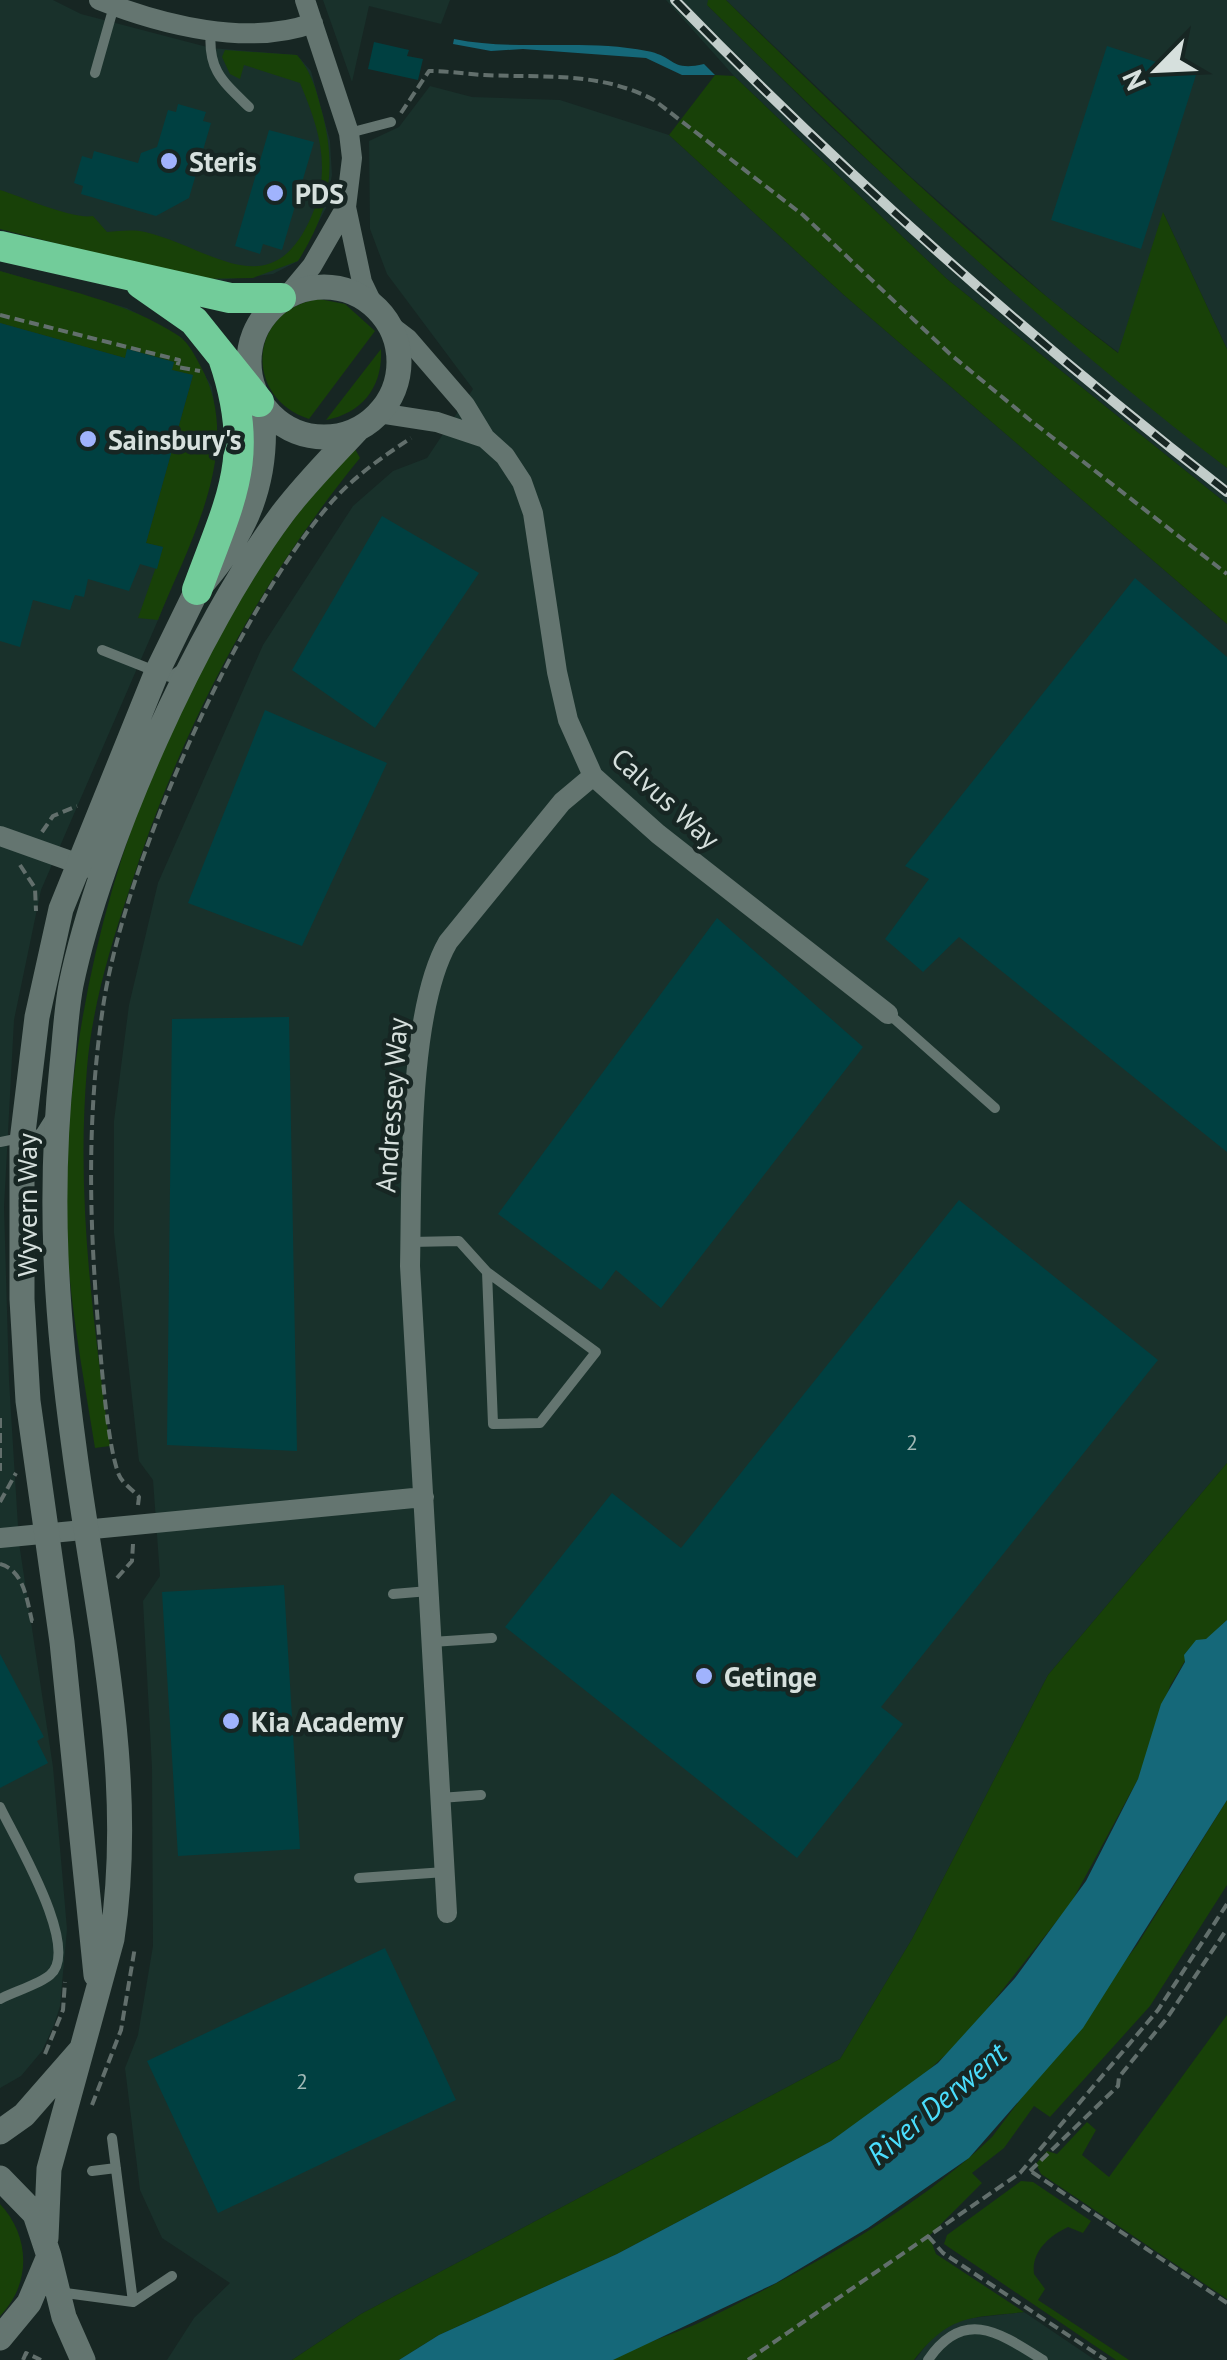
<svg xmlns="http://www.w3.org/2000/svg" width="1227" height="2360" font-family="'PT Sans',sans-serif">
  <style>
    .built { fill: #19312b }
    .green { fill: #184108 }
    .water { fill: #156879 }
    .building { fill: #004041 }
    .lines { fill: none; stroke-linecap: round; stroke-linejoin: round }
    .path { stroke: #626f6c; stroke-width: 4; stroke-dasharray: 10 5; stroke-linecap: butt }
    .lane { stroke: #647570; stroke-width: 10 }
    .street { stroke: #647570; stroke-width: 20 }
    .secondary { stroke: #647570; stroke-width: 25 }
    .highway { stroke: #72cc9a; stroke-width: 30 }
    .rail-casing { stroke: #c2cdca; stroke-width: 10 }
    .rail { stroke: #172623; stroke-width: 6; stroke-dasharray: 19; stroke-linecap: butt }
    .poi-dot { fill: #a0b3fd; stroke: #172623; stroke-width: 4 }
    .labels { text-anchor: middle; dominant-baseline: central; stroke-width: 9; stroke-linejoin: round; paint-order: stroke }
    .number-label { font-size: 22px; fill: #a0b8b6 }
    .poi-label { font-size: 28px; font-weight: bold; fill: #d6e0dd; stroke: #172623; text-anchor: start }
    .street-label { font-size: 28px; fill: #d6e0dd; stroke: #172623 }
    .water-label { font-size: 30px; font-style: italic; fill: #4addfc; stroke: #172623 }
  </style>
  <rect width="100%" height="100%" fill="#172623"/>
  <path class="built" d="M0,0H53L81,14L211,48L297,55L311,71L330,141L332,175L326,208L298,261L273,274L220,280L0,229Z
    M323,0H450L441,24L369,6L352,82Z
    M666,0H708V6L828,124L1001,282L1227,468V504L947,279L734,76Z
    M726,0H1227V349L1164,214L1119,353L1055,304L912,178Z
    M430,86L472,97L560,100L669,135L845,296L1227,624V1463L1048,1675L912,1939L840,2059L361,2314L292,2360H167L194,2318L230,2283L162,2238L140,2190L125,2068L138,2035L153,1946L152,1768L143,1601L160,1576L153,1480L139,1461L114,1233V1121L129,1005L158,883L263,645L353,506L393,471L427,458L473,389L387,274L370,229L369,141L399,127Z
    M0,271L127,308L182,338L212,387L219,446L204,503L158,620L41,890L14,1020L4,1207L9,1380L19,1543L53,1767L67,1929L60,2006L54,2025L42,2051L21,2076L0,2088Z
    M1024,2312L1095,2360H915L936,2332L955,2320Z"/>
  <path class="green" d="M708,0H726C851,123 978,247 1118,353L1163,212L1227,349V468C1042,327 872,168 707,5Z
    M225,50L297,55C312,73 316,89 322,112C337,169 330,211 298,261L253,278L196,279L0,229V190C22,197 74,220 93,216L107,232C120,231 132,229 145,232C212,248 272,309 312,215C332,168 319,128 300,83L244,65L240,79L230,74L222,57Z
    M715,75L734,76L947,279L1227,504V624L845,296L669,135Z
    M0,271C60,289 126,301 179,336C189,343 195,356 201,367C245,448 189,543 158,620L138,618L163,547L146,543L193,375L172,370L174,362L128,349L125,358L0,323Z
    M319,299L345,304L375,331L309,419C242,397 249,309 319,299Z
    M381,349C383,386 363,413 326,420Z
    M354,447L360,458C254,588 180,731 129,891C110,947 92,1008 87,1068C76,1196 93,1320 110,1446L95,1448C83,1372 67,1293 66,1215C63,947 171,644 354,447Z
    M1227,1463V1620L1186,1659L1170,1686L1138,1779L1071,1903L966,2036L918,2080L831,2141L617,2254L439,2335L399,2360H292L361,2314L840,2059L912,1939L1048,1675Z
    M1227,1800V1885L1150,2006L1050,2117L1034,2106L1004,2148L972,2173L982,2183L929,2236L936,2254L1024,2312C969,2318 950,2314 914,2360H613C639,2343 674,2335 703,2321C803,2271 911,2214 992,2137L1137,1945Z
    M1227,2015V2299L1041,2174L1036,2164L1047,2151L1057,2154L1087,2122L1096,2130L1082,2155L1109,2177Z
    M1021,2181L1033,2182L1091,2221L1083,2233L1068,2227C1049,2236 1031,2252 1034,2274L1045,2289L1038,2300L1129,2360H1116L944,2244L947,2235Z
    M0,2204C30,2236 32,2283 0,2316Z"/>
  <path class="water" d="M454,39C518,52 583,38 647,51C675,56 670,72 704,64L715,75H682L646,58L523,49L491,51L453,44Z
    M1227,1620V1800L1083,2028L969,2158L868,2228L776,2283L613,2360H399L439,2335L617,2254L831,2141L938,2063L1015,1978L1086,1881L1138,1779L1161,1704L1185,1662L1184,1655L1196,1640L1206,1639Z"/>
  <path class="building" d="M374,42L409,50L407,56L423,59L418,80L368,69Z
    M1107,46L1196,75L1141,249L1051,220Z
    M178,104L206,112L203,121L211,123L189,198L156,216L81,194L83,186L74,183L82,156L92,159L94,151L138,163L141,153L157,147L168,110L176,112Z
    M269,130L314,142L282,250L263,244L260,254L235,246Z
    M0,323L125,358L127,349L174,362L172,370L193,375L146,543L163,547L157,569L140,564L129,591L88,579L84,597L75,595L70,610L33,600L20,647L0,641Z
    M382,516L479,573L375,728L292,670Z
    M1135,578L1227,657V1152L959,937L923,972L885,939L929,879L905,866Z
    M265,710L387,763L302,946L188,903Z
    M717,918L863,1047L661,1308L616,1270L601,1290L498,1214Z
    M289,1017L297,1451L167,1445L172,1019Z
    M959,1200L1158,1360L881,1707L903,1724L797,1858L505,1627L612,1493L681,1548Z
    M284,1585L300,1849L178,1856L162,1592Z
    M0,1654L44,1737L37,1741L48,1763L0,1788Z
    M385,1948L456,2100L218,2213L147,2061Z"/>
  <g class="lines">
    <path class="path" d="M401,113L429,71C448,71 466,74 484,75C544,78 599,71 654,100L803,215L950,354L1030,420L1227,574
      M0,315L179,360L177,367L200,371
      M42,832L53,816L77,806
      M20,865L35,888L36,911
      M0,1418V1471
      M0,1502L16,1473
      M138,1505L139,1497C133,1490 122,1483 119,1475C107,1446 101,1358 98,1324C89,1215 87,1116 103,1007C124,865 236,613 329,505C353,477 381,458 411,438
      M0,1564C24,1570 27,1601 32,1621H37
      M117,1578L132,1561L133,1544
      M45,2054L63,2010L65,1982
      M92,2105L121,2030L135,1947
      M1030,2171L1118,2086L1119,2077L1167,2018L1227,1929
      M1032,2172L1227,2303
      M928,2236L943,2253L1106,2360
      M23,2360L26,2353L41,2360
      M748,2360L1020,2173L1158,2010L1227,1904"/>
    <path class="lane" d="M211,30C207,69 222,81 249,107
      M95,73L114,6
      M349,133L391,122
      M102,650L170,677L183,668
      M889,1014L995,1108
      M0,1142L40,1134L52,1115
      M411,1242L459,1241L487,1272L493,1424L540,1423L596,1352L487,1272
      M393,1594L429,1591
      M432,1642L492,1638
      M440,1798L481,1795
      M359,1878L445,1872
      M0,1999C15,1991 38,1985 50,1975C82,1949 14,1837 0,1807
      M112,2138L133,2302
      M92,2171L116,2168
      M58,2292L133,2302L172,2276
      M928,2360C964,2307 1000,2333 1043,2360"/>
    <path class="street" d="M99,0C162,25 248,47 313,23
      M305,0L349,133L352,158L346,207L362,282L375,309
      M287,296L312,266L346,207
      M387,323L408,339L465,405L485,438L505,456L522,482L533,513L557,672L568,720L593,776L658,834L888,1014
      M379,413L437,422L485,438
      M0,836L93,869
      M0,1538L424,1497
      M447,1913L410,1266C412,1181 407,1013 448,942L562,802L593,776"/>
    <path class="secondary" d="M249 362a75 75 0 1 1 150 0a75 75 0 1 1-150 0Z
      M96,1975L62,1642L28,1401L22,1299V1141L37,1017L61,909L156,674L197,590C246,535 270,481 262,406
      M0,2132L24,2115L80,2051
      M0,2178L35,2214L49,2256L29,2303L0,2338
      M46,2238L49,2169L112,1939C137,1773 95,1609 74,1447C56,1315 48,1197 62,1065C65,1038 66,1011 71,985C100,845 197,628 283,513C305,484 332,457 357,430
      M49,2256L64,2317L83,2360"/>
    <path class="highway" d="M0,246L230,298H281
      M141,284L194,321L259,402
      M197,590C231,497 257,457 223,358"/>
    <g class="rail-casing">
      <path id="rail" d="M675,0C847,178 1032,340 1227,492"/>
    </g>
    <use href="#rail" class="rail"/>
  </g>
  <g class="poi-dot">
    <circle cx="169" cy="161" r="10"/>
    <circle cx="275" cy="193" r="10"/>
    <circle cx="88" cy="439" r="10"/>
    <circle cx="704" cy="1676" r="10"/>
    <circle cx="231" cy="1721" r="10"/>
  </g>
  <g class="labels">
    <g class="number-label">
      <text x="912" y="1442">2</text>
      <text x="302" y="2081">2</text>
    </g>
    <g class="poi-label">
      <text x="189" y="161">Steris</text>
      <text x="295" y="193">PDS</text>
      <text x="108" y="439">Sainsbury's</text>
      <text x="724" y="1676">Getinge</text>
      <text x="251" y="1721">Kia Academy</text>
    </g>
    <g class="street-label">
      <text transform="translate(666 798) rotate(42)">Calvus Way</text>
      <text transform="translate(391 1105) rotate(-86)">Andressey Way</text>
      <text transform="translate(26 1205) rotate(-90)">Wyvern Way</text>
    </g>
    <g class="water-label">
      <text transform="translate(936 2103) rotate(-40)">River Derwent</text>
    </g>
  </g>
  <g transform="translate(1157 70) rotate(246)" stroke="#172623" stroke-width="8" paint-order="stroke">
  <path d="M0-8L18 38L0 25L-18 38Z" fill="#d6e0dd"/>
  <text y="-15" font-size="28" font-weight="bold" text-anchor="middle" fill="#d6e0dd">N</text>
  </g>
</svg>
